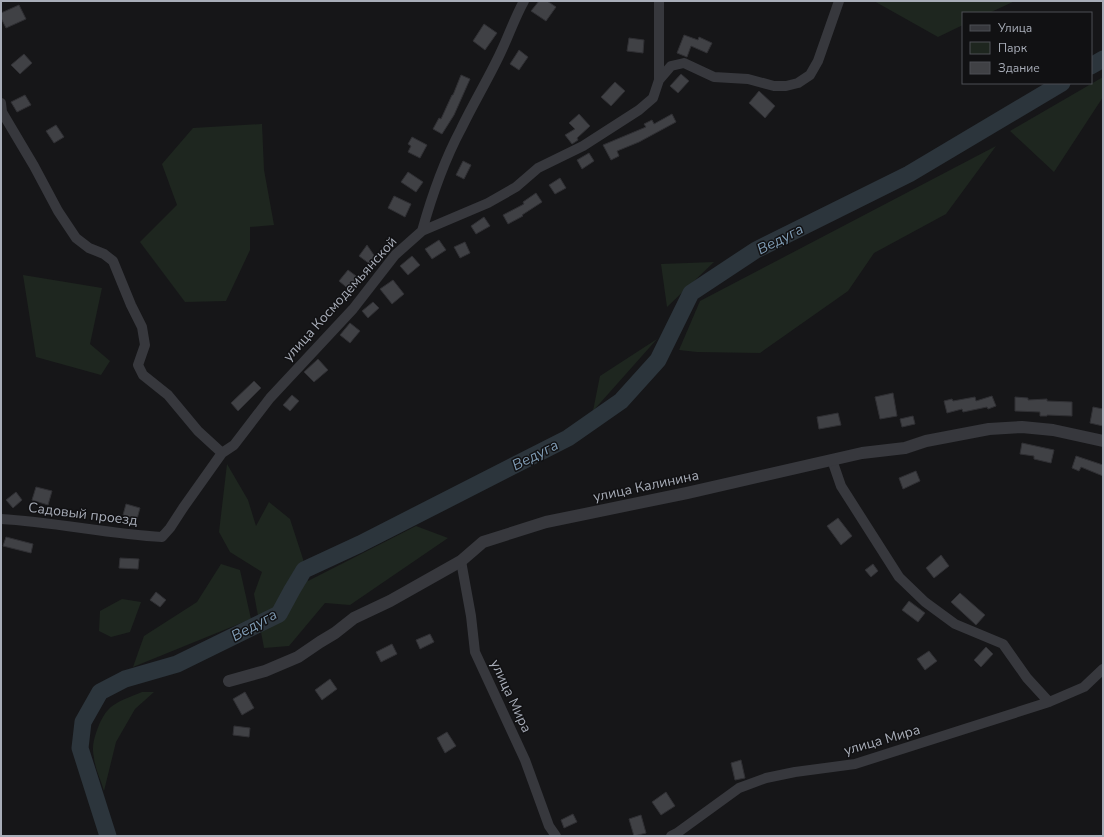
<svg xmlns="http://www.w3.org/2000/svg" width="1104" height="837" font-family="'Nunito Sans',sans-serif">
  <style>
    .green { fill: #1e261f }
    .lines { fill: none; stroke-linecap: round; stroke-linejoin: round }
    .river { stroke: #2c353c; stroke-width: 17 }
    .building { fill: #404145; stroke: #303034 }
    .minor { stroke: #37383d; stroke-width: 10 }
    .tertiary { stroke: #37383d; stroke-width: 12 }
    .labels { text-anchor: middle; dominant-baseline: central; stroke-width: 3; stroke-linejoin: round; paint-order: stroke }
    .street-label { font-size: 14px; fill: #a8adb8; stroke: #111113 }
    .water-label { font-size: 15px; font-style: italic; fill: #7f9bb3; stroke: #111113 }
  </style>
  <rect width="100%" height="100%" fill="#161618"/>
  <path class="green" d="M874,1H1015L989,13H963V25L938,37Z
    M1103,77V97L1054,172L1010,131Z
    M262,124L264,170L274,225L250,227V250L226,301L185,302L140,242L177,205L162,164L193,128Z
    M996,146L946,214L874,253L848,291L760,353L697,352L679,350L700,301Z
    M714,262L667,307L661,264Z
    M23,275L102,288L90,344L110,361L101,375L36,357Z
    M657,339L593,411L600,376Z
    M227,464L248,500L256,526L269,502L290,519L303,559L308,581L416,526L448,538L350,605L325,603L289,646L264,648L254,594L262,572L230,552L219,532Z
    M221,564L240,570L251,619L133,667L144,636L197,602Z
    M122,599L141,602L130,632L111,637L99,631L100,611Z
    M142,692H154L135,709L116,742L104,791C101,780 95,769 94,758C92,749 93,742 96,733C106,704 115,703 142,692Z"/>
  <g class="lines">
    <path class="river" d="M1091,66L1103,59
      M108,836L80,748L83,722L100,692L125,679L177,664L279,614L292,590L304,570L360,544L568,438L621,401L658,360L691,293L756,250L909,174L1062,83"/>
  </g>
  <path class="building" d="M539,1H547L556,7L546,21L531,11Z
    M19,5L26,19L6,28L1,18V13Z
    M484,24L497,33L485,50L473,41Z
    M684,35L698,40L699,37L712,43L707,53L691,46L687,57L677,53Z
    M629,38L644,40L643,53L627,51Z
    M519,50L528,57L519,70L510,64Z
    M24,54L32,63L20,74L11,65Z
    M681,74L689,81L678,93L670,86Z
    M461,75L470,79L454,115L442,134L433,129L439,118L441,119L452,95H453Z
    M615,82L625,91L611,106L601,97Z
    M759,91L775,106L765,118L749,103Z
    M25,95L31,105L17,112L11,102Z
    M579,114L590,126L577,138L578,140L572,144L565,135L575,129L569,123Z
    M672,114L676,122L639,142L617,151L619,156L611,160L603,145L646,127L644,124L652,120L654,124Z
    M56,125L64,137L54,143L46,131Z
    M412,137L427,145L420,158L408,152L411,146L408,144Z
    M589,153L594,161L582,169L577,160Z
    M463,161L471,165L464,179L456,175Z
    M408,172L423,182L416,192L401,182Z
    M560,178L566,188L555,194L549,185Z
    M536,193L542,202L522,215L523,216L508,224L503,215L524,204L523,202Z
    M394,196L411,204L405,217L388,208Z
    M484,217L490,226L476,234L471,226Z
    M439,240L446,250L432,259L425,249Z
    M465,242L470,253L460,258L454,247Z
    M367,245L378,261L374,267L359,256Z
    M412,256L420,265L408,275L400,266Z
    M348,270L360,279L351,291L339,281Z
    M393,280L404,294L392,304L380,289Z
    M373,302L379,308L368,318L362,311Z
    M350,323L360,331L350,343L340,335Z
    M318,359L328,370L314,382L304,372Z
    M254,381L261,388L238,411L231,403Z
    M893,393L897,416L880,419L875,397Z
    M292,395L299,401L290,411L283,405Z
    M992,396L996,406L988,409L987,407L963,412L962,409L947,413L944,401L952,399L953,401L975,397L976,401Z
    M1015,397L1028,398V400L1047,399V401L1072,402V416L1047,415V416H1040V412L1015,411Z
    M1093,407L1103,409V426L1090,423Z
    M838,413L841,425L819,429L817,417Z
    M913,416L915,424L902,427L900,419Z
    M1022,443L1054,450L1051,463L1034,459V456L1020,454Z
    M1076,456L1103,465V476L1081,467L1079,471L1072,468Z
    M916,471L920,481L903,489L899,478Z
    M36,487L52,491L48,505L32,500Z
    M16,492L22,500L13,508L6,500Z
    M126,504L140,508L137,519L123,515Z
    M838,518L852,536L841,545L827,526Z
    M6,537L33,544L31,553L3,546Z
    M941,555L949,566L934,578L926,568Z
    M120,558L139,559L138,569L119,568Z
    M873,564L878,571L871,577L865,570Z
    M156,592L166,600L160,607L150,600Z
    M960,593L985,615L976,625L951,602Z
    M909,601L925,613L918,622L902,610Z
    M430,634L434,642L420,649L416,640Z
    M392,644L397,654L381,662L376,652Z
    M986,647L993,654L981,667L974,660Z
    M929,651L937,661L925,670L917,659Z
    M330,679L337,689L322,700L315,690Z
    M245,692L254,708L242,715L233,699Z
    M234,726L250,728L249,737L233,735Z
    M447,732L456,746L445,753L437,738Z
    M741,760L745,778L735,780L731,763Z
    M666,792L675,806L661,815L652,802Z
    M573,814L577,822L564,828L561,820Z
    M641,815L646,833L634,836L629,819Z"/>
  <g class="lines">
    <path class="minor" d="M659,80L671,66L684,63L714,77L748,79L774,86H786L798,83L810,75L818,61L839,1
      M1,103L2,112L34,166L58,211L76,238L89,248L104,254L113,261L131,305L142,327L145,345L138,365L143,375L168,395L198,431L222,453
      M422,231C432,195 444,161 461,129C473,104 487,81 499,56C508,38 514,19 524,1
      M832,460L841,486L899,577L925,602L955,624L1003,644L1027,678L1049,702
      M1,519C55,522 108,534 162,537L170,528L183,508L222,453L234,445L270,398L353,309L395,255L422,231L488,203L516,187L538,168L583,146L639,110L653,98L659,80V1
      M461,561L471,616L475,652L525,760L549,826L556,836
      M671,836L677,833L739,788L766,778L795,772L855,764L1049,702L1084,687L1103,669"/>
    <path class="tertiary" d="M229,681L265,671L298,657L320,642L335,633L354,618L390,601L461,561L483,542L546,522L687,493L862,453L905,448L926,441L989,429L1022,427L1053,430L1103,441"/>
  </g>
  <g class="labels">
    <g class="street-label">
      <text transform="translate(340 299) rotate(-48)">улица Космодемьянской</text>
      <text transform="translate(646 486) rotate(-12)">улица Калинина</text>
      <text transform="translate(83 514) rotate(7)">Садовый проезд</text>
      <text transform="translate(511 696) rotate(65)">улица Мира</text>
      <text transform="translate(882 740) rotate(-16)">улица Мира</text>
    </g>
    <g class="water-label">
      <text transform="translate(780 239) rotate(-27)">Ведуга</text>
      <text transform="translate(535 455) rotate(-27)">Ведуга</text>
      <text transform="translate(254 625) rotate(-29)">Ведуга</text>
    </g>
  </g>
  <rect width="1104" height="837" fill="none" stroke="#a8adb8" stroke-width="4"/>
  <rect x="962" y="12" width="130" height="72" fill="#111113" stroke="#4d4f55"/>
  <rect x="970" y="25" width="20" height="6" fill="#37383d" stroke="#4d4f55"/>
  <text x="998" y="32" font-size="12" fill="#a8adb8">Улица</text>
  <rect x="970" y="42" width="20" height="12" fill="#1e261f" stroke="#4d4f55"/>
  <text x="998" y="52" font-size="12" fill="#a8adb8">Парк</text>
  <rect x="970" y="62" width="20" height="12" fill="#404145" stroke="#4d4f55"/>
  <text x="998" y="72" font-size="12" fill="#a8adb8">Здание</text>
</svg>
